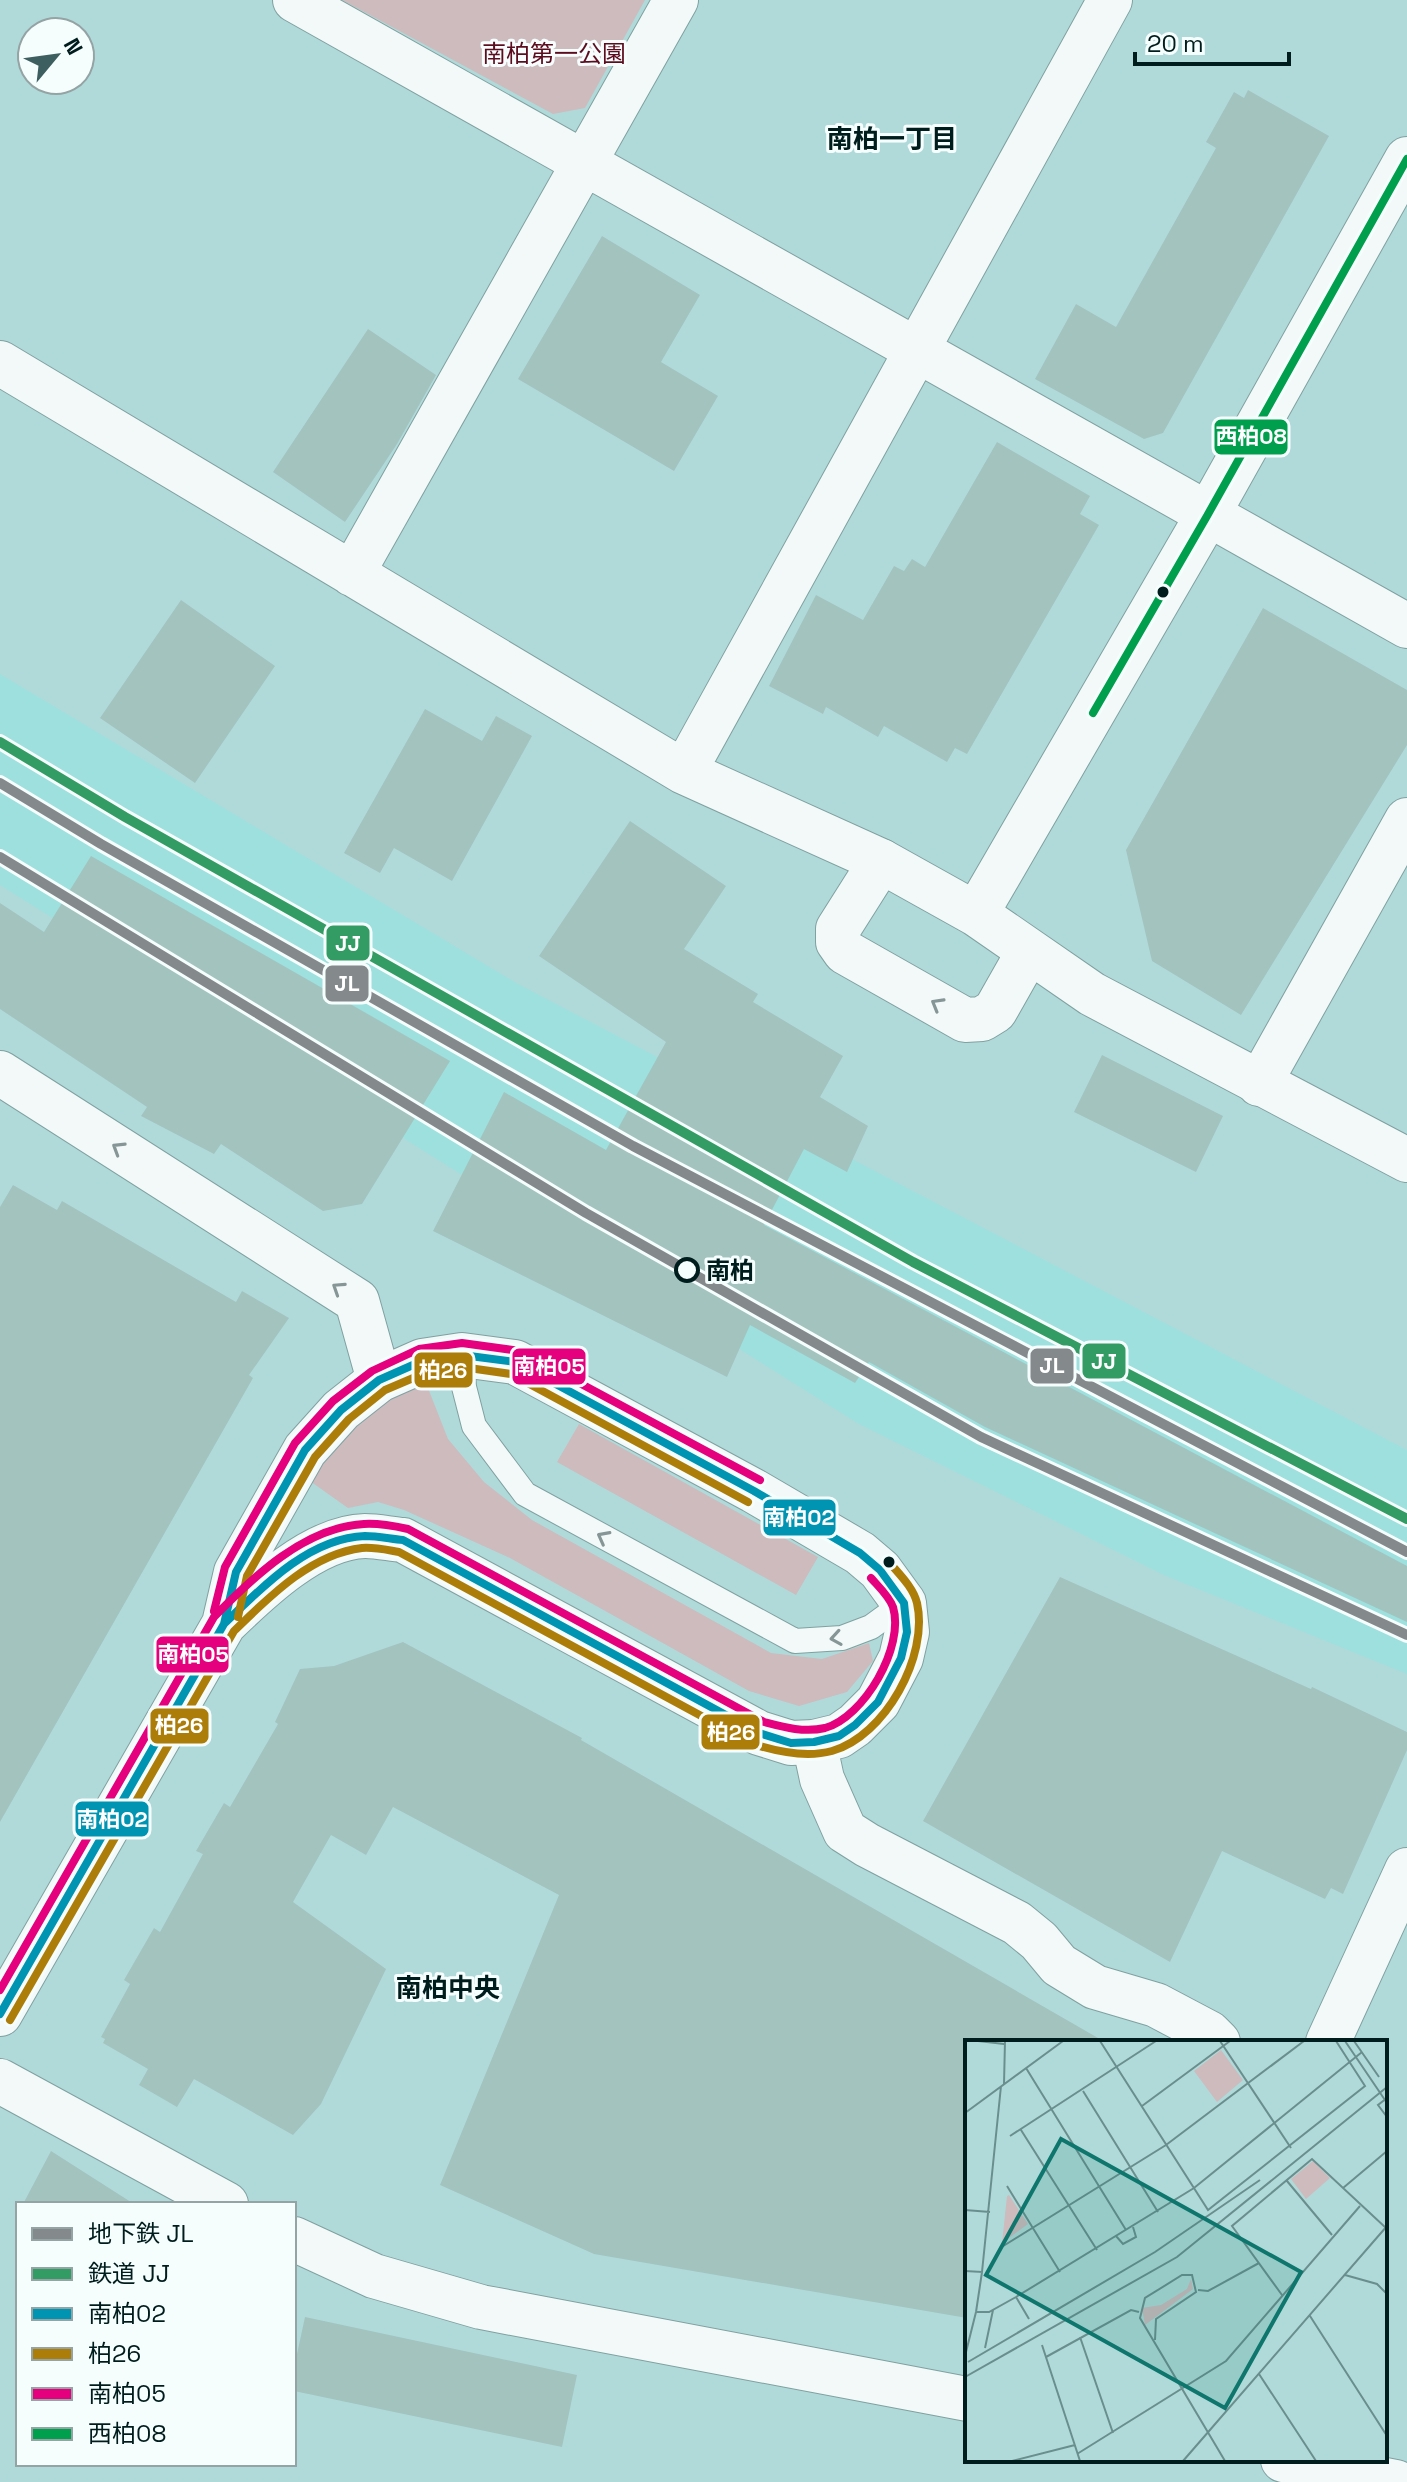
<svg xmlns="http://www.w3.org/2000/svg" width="1407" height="2482" font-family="'Space Grotesk','Noto Sans JP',sans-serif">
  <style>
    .built { fill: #9de0de }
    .green { fill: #cdbbbd }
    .building { fill: #a3c3bf }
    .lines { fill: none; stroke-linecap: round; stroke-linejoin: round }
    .service-casing { stroke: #7fa1a0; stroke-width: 26 }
    .minor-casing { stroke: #7fa1a0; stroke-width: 46 }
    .tertiary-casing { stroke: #7fa1a0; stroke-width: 46 }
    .service { stroke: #f3f9f9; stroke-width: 24 }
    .minor { stroke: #f3f9f9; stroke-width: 44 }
    .tertiary { stroke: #f3f9f9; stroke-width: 44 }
    .bus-1-casing { stroke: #f6fdfd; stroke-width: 14 }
    .bus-2-casing { stroke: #f6fdfd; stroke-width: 14 }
    .bus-3-casing { stroke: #f6fdfd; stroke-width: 14 }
    .bus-4-casing { stroke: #f6fdfd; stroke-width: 14 }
    .bus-1 { stroke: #0094b3; stroke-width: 8 }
    .bus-2 { stroke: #ad7d09; stroke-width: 8 }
    .bus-3 { stroke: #e5007d; stroke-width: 8 }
    .bus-4 { stroke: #009f4e; stroke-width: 8 }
    .rail-1-casing { stroke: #f6fdfd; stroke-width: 16 }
    .rail-1 { stroke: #339c64; stroke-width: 10 }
    .metro-1-casing { stroke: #f6fdfd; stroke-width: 16 }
    .metro-1 { stroke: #84898c; stroke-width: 10 }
    .oneway { stroke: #869696 }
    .bus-dot { fill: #001d1d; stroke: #f6fdfd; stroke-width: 3 }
    .stop-dot { fill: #f6fdfd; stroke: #001d1d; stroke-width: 4 }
    .labels { text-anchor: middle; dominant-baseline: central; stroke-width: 6; stroke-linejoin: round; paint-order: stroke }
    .park-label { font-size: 24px; fill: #5d0b1e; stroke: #f6fdfd }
    .stop-label { font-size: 24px; font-weight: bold; fill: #001d1d; stroke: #f6fdfd; text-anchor: start }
    .neighbourhood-label { font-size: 26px; font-weight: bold; fill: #001d1d; stroke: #f6fdfd }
    .inset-road { fill: none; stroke: #6a8e8e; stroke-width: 2 }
    .view { fill: #0f766e; fill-opacity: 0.15; stroke: #0f766e; stroke-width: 4 }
    .inset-edge { fill: none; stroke: #001d1d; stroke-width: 4 }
    .line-badge { stroke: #f6fdfd; stroke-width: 3 }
    .badge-label { font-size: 22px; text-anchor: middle; font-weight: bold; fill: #fff }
  </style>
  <rect width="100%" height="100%" fill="#b0dad9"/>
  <path class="built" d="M0,674L518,984L1407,1450V1674L1166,1576L859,1424L0,885Z"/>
  <path class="green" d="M342,0H645L585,108L553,114Z
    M426,1383L448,1439L484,1482L532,1520L771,1653L822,1659L869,1643L873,1661L847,1692L799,1706L749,1691L510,1558L404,1510L378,1502L348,1508L307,1479L357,1421L389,1395Z
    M579,1424L818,1557L796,1595L557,1462Z"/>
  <path class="building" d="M1248,90L1329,136L1163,433L1144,439L1035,379L1076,304L1116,327L1216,148L1206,142L1234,92L1244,98Z
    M602,236L700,295L661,362L718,396L674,471L518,379Z
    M368,329L436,375L397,444L345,522L273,472Z
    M997,442L1090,496L1080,514L1099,525L967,754L955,748L947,762L884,726L878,737L826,707L823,714L769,686L816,595L863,620L894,566L904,571L912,559L925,567Z
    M181,600L275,666L195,783L100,718Z
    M1263,608L1407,690V745L1241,1015L1152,961L1126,850Z
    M425,709L482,741L496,716L532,736L452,881L394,848L380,873L344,853Z
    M630,821L726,886L684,949L758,994L753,1002L843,1056L820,1097L868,1126L847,1172L804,1149L764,1225L1407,1566V1622L985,1427L869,1362L855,1383L750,1325L727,1377L433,1231L504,1092L606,1150L666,1042L539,956Z
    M91,856L450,1061L362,1204L323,1211L221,1144L214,1154L141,1116L147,1107L0,1009V903L44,932Z
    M1102,1055L1223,1116L1196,1172L1074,1112Z
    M13,1185L57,1210L62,1201L236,1302L242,1291L289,1318L249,1375L253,1378L0,1822V1207Z
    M1060,1577L1311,1689L1312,1687L1407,1732V1750L1343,1894L1331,1888L1325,1899L1222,1851L1170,1962L923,1821Z
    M403,1642L582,1738L581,1740L1105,2042H967V2318L594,2254L440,2185L559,1895L393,1807L366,1855L331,1835L293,1902L386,1969L321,2104L293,2135L194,2079L177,2107L139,2085L148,2069L103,2043L105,2039L101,2037L130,1984L124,1980L154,1928L160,1932L203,1854L196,1851L224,1803L230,1807L278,1724L275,1722L300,1669L334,1666Z
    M51,2151L134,2204H23Z
    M305,2317L577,2375L562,2447L294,2391V2368Z"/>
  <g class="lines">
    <g class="service-casing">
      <path id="service" d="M462,1355L464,1387L474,1426L525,1494L795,1641L842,1638L871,1627L904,1603"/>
    </g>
    <g class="minor-casing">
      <path id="minor" d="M295,0L1407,626
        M0,363L684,772L881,861
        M352,574L676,0
        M684,772L1110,0
        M0,1073L357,1301L379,1380
        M1259,1084L1407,820
        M814,1742L822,1779L845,1831L867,1845L1017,1923L1039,1941L1059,1965L1095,1987L1156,2005L1209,2033L1218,2042
        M1328,2042L1407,1870"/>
    </g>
    <g class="tertiary-casing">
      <path id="tertiary" d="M976,914L1207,516L1407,159
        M1029,951L995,1011L982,1019L965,1020L845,952L838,942V929L881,861L976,914L1092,994L1407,1160
        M0,2014L224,1624C259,1590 314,1537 365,1536C377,1536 391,1539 403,1540L759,1733L791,1743L814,1742L839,1736L855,1725L878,1702L901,1658L907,1632L904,1603L880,1570L860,1553L754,1491L515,1362L462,1355L422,1361L379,1380L341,1410L305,1450L236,1572L224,1624
        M0,2081L226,2204
        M294,2239L374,2276L481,2307L967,2399
        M1283,2460L1396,2482"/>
    </g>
    <use href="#service" class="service"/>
    <use href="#minor" class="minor"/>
    <use href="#tertiary" class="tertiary"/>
    <g class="bus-1-casing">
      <path id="bus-1" d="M462,1355L515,1362L754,1491L860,1553L880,1570L904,1603L907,1632L901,1658L878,1702L855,1725L839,1736L814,1742L791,1743L759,1733L403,1540C391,1539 378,1536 365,1536C309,1538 262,1587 224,1624L236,1572L305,1450L341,1410L379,1380L422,1361Z
        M0,2014L224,1624"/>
    </g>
    <g class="bus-2-casing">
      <path id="bus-2" d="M238,1617L247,1576L315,1457L349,1419L385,1390L425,1373L462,1367L511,1374L748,1502
        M10,2020L234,1631C269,1597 311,1554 362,1548C375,1547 387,1550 399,1552L753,1744C778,1752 806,1758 832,1751C885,1736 929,1656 917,1603C913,1587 899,1574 889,1562"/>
    </g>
    <g class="bus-3-casing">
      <path id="bus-3" d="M214,1611L225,1567L295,1443L333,1401L372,1371L419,1349L462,1343L520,1351L760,1480
        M0,1990L214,1617C253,1577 305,1527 364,1524C378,1523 394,1526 408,1529L764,1722C783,1727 804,1733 825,1728C864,1717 905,1647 893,1607C889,1596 878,1586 871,1578"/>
    </g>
    <g class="bus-4-casing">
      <path id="bus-4" d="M1093,713L1207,516L1407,159"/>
    </g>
    <use href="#bus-1" class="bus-1"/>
    <use href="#bus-2" class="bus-2"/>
    <use href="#bus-3" class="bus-3"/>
    <use href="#bus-4" class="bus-4"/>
    <g class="rail-1-casing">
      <path id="rail-1" d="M0,742L125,817L913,1262L1407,1519"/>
    </g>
    <use href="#rail-1" class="rail-1"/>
    <g class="metro-1-casing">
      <path id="metro-1" d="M0,783L101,844L633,1146L1407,1552
        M0,857L586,1213L981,1437L1407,1635"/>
    </g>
    <use href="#metro-1" class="metro-1"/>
  </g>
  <defs><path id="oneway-chevron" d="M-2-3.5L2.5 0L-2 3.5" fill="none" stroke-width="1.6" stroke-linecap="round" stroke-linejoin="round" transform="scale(2)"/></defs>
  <g class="oneway">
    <use href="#oneway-chevron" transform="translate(937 1004) rotate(-150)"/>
    <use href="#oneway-chevron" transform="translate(118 1148) rotate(-148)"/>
    <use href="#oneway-chevron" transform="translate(338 1288) rotate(-147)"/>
    <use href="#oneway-chevron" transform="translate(603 1537) rotate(-152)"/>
    <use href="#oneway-chevron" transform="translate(836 1638) rotate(171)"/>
  </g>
  <g class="bus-dot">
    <circle cx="1163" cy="592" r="7"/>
    <circle cx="889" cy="1562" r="7"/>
  </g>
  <circle class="stop-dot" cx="687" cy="1270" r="11"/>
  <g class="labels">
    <g class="park-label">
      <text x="554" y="53">南柏第一公園</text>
    </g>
    <g class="stop-label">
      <text x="706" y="1270">南柏</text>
    </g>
    <g class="neighbourhood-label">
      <text x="892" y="139">南柏一丁目</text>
      <text x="448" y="1988">南柏中央</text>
    </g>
  </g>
  <g transform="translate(965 2040)">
    <rect width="422" height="422" fill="#b0dad9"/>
    <path d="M256,10L278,40L252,62L229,31ZM348,121L365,138L341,159L326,139ZM44,155L63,184L37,203L42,156ZM226,239L228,249L180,285L177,268L196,265L222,249Z" fill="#cdbbbd"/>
    <path class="inset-road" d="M13,1L39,4M135,1L243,170L400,46L371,1M255,1L326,108M380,1L422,63M389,1L414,37M61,28L161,190M39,44L40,1M118,51L193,172M422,58L413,65L422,77M177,66L265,1M0,73L98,1M56,90L132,210M45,96L191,1M322,141L367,195M42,146L95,232M378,148L422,111M0,170L25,172M151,196L158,204L171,197L168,187M35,208L201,105L339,1M0,231L17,232L36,46M380,235L412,244L422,254M233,250L243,251L294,223M317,255L267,186L347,119L421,188M51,257L64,279M11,272L17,232M345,276L422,396M115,297L148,393M190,300L191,279L231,252L227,235H217L180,258L175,278L260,421M77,305L115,421M20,308L28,270M0,316L11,272H24L51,257L229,148L397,12M81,317L166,270L174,272M3,322L190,212L295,140M294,334L351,421M0,337L212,217L422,47M112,414L261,321L395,166M47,421L110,405M218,421L422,186"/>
    <path class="view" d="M96,99L336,232L260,368L21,235Z"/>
    <rect width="422" height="422" class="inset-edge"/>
  </g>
  <g class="line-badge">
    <rect x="1213" y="418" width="76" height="38" rx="8" fill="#009f4e"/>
    <rect x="325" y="924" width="46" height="38" rx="8" fill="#339c64"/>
    <rect x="324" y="964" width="46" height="39" rx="8" fill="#84898c"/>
    <rect x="1081" y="1342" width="46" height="38" rx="8" fill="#339c64"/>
    <rect x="1029" y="1347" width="46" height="38" rx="8" fill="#84898c"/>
    <rect x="511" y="1347" width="76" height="39" rx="8" fill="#e5007d"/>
    <rect x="413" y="1351" width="61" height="38" rx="8" fill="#ad7d09"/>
    <rect x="762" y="1498" width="75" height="39" rx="8" fill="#0094b3"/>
    <rect x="155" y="1635" width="75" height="39" rx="8" fill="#e5007d"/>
    <rect x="149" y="1707" width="61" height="38" rx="8" fill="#ad7d09"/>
    <rect x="700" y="1713" width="61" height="38" rx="8" fill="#ad7d09"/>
    <rect x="74" y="1800" width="76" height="38" rx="8" fill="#0094b3"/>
  </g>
  <g class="badge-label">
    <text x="1251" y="444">西柏08</text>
    <text x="348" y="951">JJ</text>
    <text x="347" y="991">JL</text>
    <text x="1104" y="1369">JJ</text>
    <text x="1052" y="1373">JL</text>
    <text x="549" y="1374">南柏05</text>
    <text x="443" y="1378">柏26</text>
    <text x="799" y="1525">南柏02</text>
    <text x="193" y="1662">南柏05</text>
    <text x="179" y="1733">柏26</text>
    <text x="731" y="1740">柏26</text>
    <text x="112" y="1827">南柏02</text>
  </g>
  <rect x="16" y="2202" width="280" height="264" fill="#f6fdfd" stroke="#94a3a3" stroke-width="2"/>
  <rect x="32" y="2228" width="40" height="12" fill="#84898c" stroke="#94a3a3" stroke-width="2"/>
  <text x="88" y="2242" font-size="24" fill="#001d1d">地下鉄 JL</text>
  <rect x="32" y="2268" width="40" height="12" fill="#339c64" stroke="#94a3a3" stroke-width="2"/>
  <text x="88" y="2282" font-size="24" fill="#001d1d">鉄道 JJ</text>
  <rect x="32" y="2308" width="40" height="12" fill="#0094b3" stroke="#94a3a3" stroke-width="2"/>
  <text x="88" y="2322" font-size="24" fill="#001d1d">南柏02</text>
  <rect x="32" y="2348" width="40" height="12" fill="#ad7d09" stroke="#94a3a3" stroke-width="2"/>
  <text x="88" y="2362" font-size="24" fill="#001d1d">柏26</text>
  <rect x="32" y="2388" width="40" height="12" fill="#e5007d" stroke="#94a3a3" stroke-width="2"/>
  <text x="88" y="2402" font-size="24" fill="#001d1d">南柏05</text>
  <rect x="32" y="2428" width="40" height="12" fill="#009f4e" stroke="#94a3a3" stroke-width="2"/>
  <text x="88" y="2442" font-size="24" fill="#001d1d">西柏08</text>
  <g transform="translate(56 56) rotate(61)"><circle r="38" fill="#f6fdfd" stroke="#94a3a3" stroke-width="2"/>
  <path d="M0-6L14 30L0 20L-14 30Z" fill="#3e5f5f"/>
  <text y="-12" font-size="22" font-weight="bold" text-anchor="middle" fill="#001d1d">N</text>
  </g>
  <path d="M1135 52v12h154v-12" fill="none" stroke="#001d1d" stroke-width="4"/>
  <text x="1147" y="52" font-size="24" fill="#001d1d" stroke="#f6fdfd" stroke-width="6" paint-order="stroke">20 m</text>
</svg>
